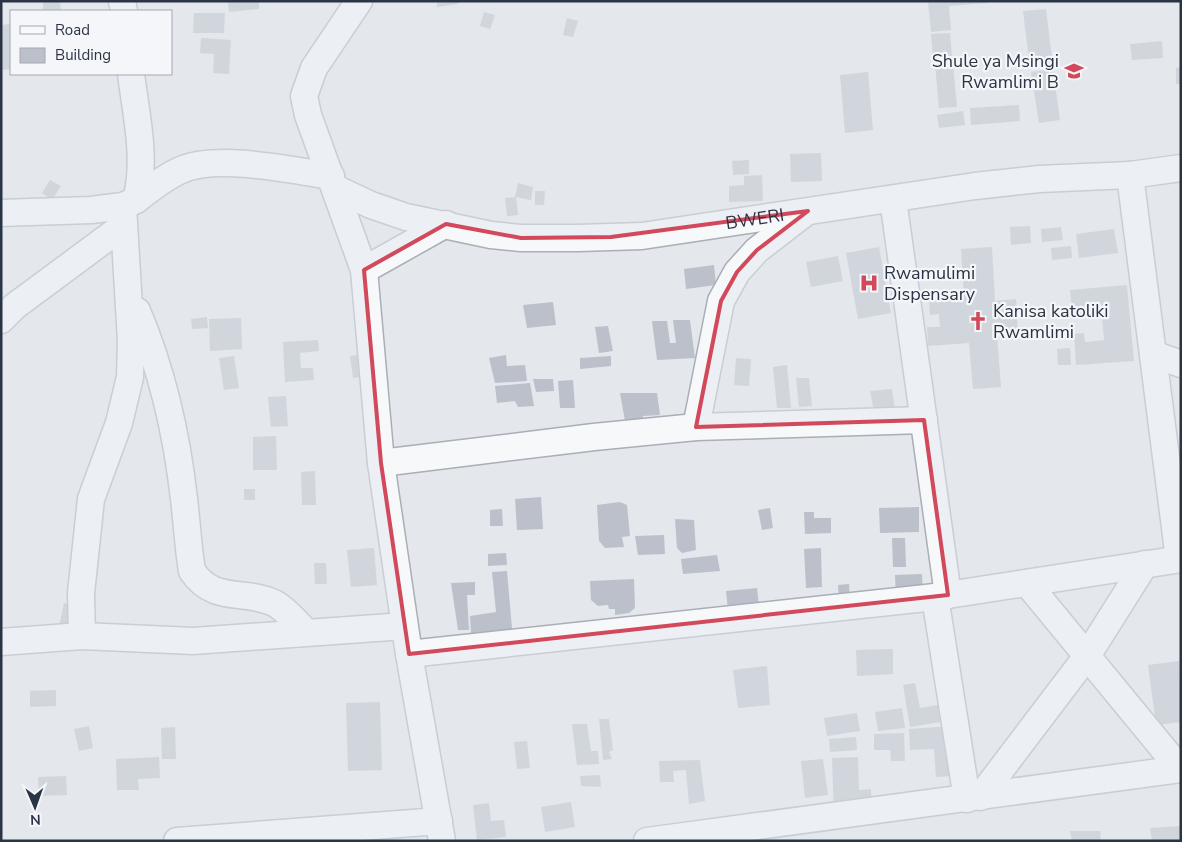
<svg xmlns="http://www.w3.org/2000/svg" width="1182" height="842" font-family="'Nunito Sans',sans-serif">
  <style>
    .building { fill: #bbc0ca }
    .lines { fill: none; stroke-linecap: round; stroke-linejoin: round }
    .minor-casing { stroke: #a9aeb7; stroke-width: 29 }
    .minor { stroke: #f7f8fa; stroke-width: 26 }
    .marked { fill: none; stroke: #d1495b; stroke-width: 4; stroke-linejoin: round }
    .labels { text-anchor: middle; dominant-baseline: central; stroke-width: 4.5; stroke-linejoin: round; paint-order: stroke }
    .poi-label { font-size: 18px; fill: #2b3445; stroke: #f4f6f9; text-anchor: start }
    .street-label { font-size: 18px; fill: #2b3445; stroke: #f4f6f9 }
  </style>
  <rect width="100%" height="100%" fill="#e4e7ec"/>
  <path class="building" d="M43,1H60L61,11H43Z
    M228,1H259V9L229,12Z
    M437,1H458V4L437,7Z
    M928,1H988V3L949,6L951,30L931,32Z
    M1046,9L1053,66L1030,69L1023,11Z
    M484,12L495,15L490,29L480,26Z
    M194,13H225L224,33H193Z
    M567,18L578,21L573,37L563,35Z
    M11,24V69L1,70V25Z
    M950,33L952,56L933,58L931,34Z
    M201,38L231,40L229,74L213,73L214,54L200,53Z
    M1162,41L1163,58L1132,60L1130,44Z
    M953,64L957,107L939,108L935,65Z
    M1181,67V84H1176V68Z
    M1053,69L1060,120L1039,123L1031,72Z
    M868,72L873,130L845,133L840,75Z
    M1019,105L1020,121L971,125L970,108Z
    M963,111L965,125L939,128L937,115Z
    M821,153L822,181L791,182L790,154Z
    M749,160V174L733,175L732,161Z
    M762,175L763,201L729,202V186L744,185V176Z
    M50,180L61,186L52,200L42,193Z
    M518,183L533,187L531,200L515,197Z
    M535,191H545L544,205H535Z
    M516,197L518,215L507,216L505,198Z
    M1030,226L1031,243L1011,245L1010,227Z
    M1061,227L1063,240L1042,242L1041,229Z
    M1114,229L1118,253L1079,258L1076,234Z
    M1071,246L1072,258L1052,260L1051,248Z
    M879,247L891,313L858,319L846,253Z
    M992,247L995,301L1016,299L1018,333L997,335L1001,387L973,389L969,343L928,346L927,327H940L939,314L930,315L929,299L964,297L961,249Z
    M838,256L843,281L811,287L806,262Z
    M714,265L716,285L686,289L684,269Z
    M1127,285L1134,361L1076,365L1074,334L1084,333L1085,342L1104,340L1101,305L1084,307L1085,316L1073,317L1070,290Z
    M553,302L556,325L527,328L523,305Z
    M207,317L208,328L192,329L191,319Z
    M241,318L242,349L210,351L209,319Z
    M673,320H690L695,358L657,360L652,321H667L670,343H676Z
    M608,326L613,351L599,353L595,327Z
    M318,340L319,351L300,353L301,368H313L314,380L285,382L283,342Z
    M1070,348L1071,365H1058L1057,349Z
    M364,354L367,376L353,378L350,356Z
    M506,355L507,366L525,365L527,381L495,383L489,358Z
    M234,356L239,388L224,390L219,358Z
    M611,356V366L580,369V358Z
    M736,358L751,359L749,386L734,385Z
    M787,365L791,408H777L773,367Z
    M796,378H809L812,406L799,407Z
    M533,379H553L554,391L536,392Z
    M573,380L575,408H560L558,381Z
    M530,383L534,406L518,407L515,401L497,403L495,386Z
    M892,389L895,410L874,412L870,391Z
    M620,393H657L660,415L643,416V420L625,421Z
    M286,396L288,426L271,427L268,397Z
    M276,436L277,470H253V437Z
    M315,471L316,505H302L301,472Z
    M244,489H255V500H244Z
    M541,497L543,529L517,530L515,499Z
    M620,502L627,505L630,536L622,537L624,547L605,548L599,541L597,505Z
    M919,507V532L880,533L879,508Z
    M770,508L773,528L762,530L758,510Z
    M502,509L503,526H490V510Z
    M804,512H814V518H831V533L805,534Z
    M675,519L694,520L696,550L682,553L677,548Z
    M664,535L665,554L638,555L635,536Z
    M892,538H905L906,567H893Z
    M374,548L377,585L351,587L347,550Z
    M821,548L822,587L806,588L804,549Z
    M506,553L507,565L488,566V554Z
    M717,555L720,571L683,574L681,559Z
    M314,563H326L327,584H315Z
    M507,571L513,640L471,635L470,616L496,612L492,572Z
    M922,574L923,597L896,598L895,575Z
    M634,579L635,608L629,613L615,615V609H609L608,605L598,606L591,600L590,581Z
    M475,582V595H467L469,630H458L451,583Z
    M849,584L850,600L839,601L838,585Z
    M757,588L759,607L728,610L726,591Z
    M64,603L77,606L72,630L59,627Z
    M893,649V674L857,676L856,650Z
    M1179,661L1181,722L1156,725L1148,665Z
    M767,666L770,705L738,708L733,670Z
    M915,683L920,708L944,704L947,721L910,727L903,685Z
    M56,690V706L30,707V691Z
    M380,702L382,770L348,771L346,703Z
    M902,708L905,728L878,731L875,712Z
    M857,713L860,731L827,736L824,718Z
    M599,719H609L613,750L609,752L612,759L603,760Z
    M572,724H587L591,751H598L599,764L577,765Z
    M89,726L93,748L79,751L74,729Z
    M950,726L953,776L936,777L934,749L910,750L909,729Z
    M175,727L176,759H162L161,728Z
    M904,733L905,761H891L890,750H874V734Z
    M856,737L857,750L830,752L829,739Z
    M527,741L530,768L517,769L514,742Z
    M159,757L160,778L138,779L139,790H117L116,759Z
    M858,757L859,790L871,789L872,817L834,818L832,758Z
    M823,759L828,795L805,798L801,761Z
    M700,760L705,801L689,804L686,770L673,771L674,782H660L659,761Z
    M600,775L601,787L581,786L580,776Z
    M66,776L67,795L39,796L38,777Z
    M571,802L575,827L545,832L541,807Z
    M489,803L491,821L504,820L506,837L477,840L473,805Z
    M1181,826V841H1152L1150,828Z
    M1070,831H1100L1101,841H1072Z"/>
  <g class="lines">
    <g class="minor-casing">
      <g id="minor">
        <path d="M122,1L124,11"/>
        <path d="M359,1L314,68L304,96L308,115L364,270L381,463L409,654L442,841"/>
        <path d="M1130,175L1179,559"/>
        <path id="s1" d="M335,188L371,205L406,217L491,235L521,238H578L642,236L975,186L1039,179L1130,175L1181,168"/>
        <path d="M893,199L948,595"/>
        <path d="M136,200C150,189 165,177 181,170C217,154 292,170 331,176"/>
        <path d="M1,213L91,210L123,206L136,200C147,160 136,114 131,74"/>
        <path d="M364,270L446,224"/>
        <path d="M137,311C162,370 177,436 184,499C187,523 188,547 192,571C214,604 245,589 274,603C286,609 297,623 306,632"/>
        <path d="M1,320L15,306L123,226"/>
        <path d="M1153,354L1181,364"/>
        <path d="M696,427L721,301L737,272L757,250L805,213"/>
        <path d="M381,463L594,437L696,427L924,420"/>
        <path d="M1027,583L1180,769"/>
        <path d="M935,597L967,799"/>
        <path d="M82,636L81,593L91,499L119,423L130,377L131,341L123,206"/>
        <path d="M1,642L82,636L193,641L404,626"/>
        <path d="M409,654L935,597L1181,559"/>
        <path d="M980,797L1087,656L1145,564"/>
        <path d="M177,841L439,821"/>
        <path d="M647,841L1181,769"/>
      </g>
    </g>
    <use href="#minor" class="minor"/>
  </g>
  <path d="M0 0H1182V842H0ZM808,211L757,250L737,272L721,301L696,427L924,420L948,595L409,654L381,463L364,270L446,224L521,238L611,237Z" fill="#e4e7ec" fill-opacity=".55" fill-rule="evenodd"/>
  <path class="marked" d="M808,211L757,250L737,272L721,301L696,427L924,420L948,595L409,654L381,463L364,270L446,224L521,238L611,237Z"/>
  <defs>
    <g id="school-bare" transform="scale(1.5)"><path d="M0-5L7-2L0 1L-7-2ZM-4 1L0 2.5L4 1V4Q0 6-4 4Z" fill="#d1495b" stroke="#f4f6f9" stroke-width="2.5" paint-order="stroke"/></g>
    <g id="hospital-bare" transform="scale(1.5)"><path d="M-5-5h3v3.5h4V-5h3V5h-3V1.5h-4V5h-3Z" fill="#d1495b" stroke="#f4f6f9" stroke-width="2.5" paint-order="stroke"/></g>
    <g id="church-bare" transform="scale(1.5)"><path d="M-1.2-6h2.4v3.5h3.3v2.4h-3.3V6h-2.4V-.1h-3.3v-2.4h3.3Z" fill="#d1495b" stroke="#f4f6f9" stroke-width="2.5" paint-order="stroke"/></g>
  </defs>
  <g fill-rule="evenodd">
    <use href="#school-bare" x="1074" y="71"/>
    <use href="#hospital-bare" x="869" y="283"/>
    <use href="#church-bare" x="978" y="321"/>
  </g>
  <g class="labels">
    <g class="poi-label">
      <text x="1059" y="61" text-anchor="end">Shule ya Msingi<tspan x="1059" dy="21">Rwamlimi B</tspan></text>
      <text x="884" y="273">Rwamulimi<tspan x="884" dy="21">Dispensary</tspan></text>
      <text x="993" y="311">Kanisa katoliki<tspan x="993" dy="21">Rwamlimi</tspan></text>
    </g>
    <g class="street-label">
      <text stroke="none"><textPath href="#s1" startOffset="429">BWERI</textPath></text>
    </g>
  </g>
  <rect width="1182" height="842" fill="none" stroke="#2b3445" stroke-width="5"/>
  <rect x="10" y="10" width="162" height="65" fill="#f4f6f9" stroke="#a4a8b1"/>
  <rect x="20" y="26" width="25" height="8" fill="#f7f8fa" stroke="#a4a8b1"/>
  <text x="55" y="35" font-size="15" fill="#2b3445">Road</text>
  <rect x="20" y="48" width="25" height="15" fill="#bbc0ca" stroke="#a4a8b1"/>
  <text x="55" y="60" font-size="15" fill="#2b3445">Building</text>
  <g transform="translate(35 807) rotate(178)" stroke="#f4f6f9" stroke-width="4" paint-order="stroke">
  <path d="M0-4L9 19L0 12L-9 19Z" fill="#2b3445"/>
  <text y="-8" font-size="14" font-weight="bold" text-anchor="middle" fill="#2b3445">N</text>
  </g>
</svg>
